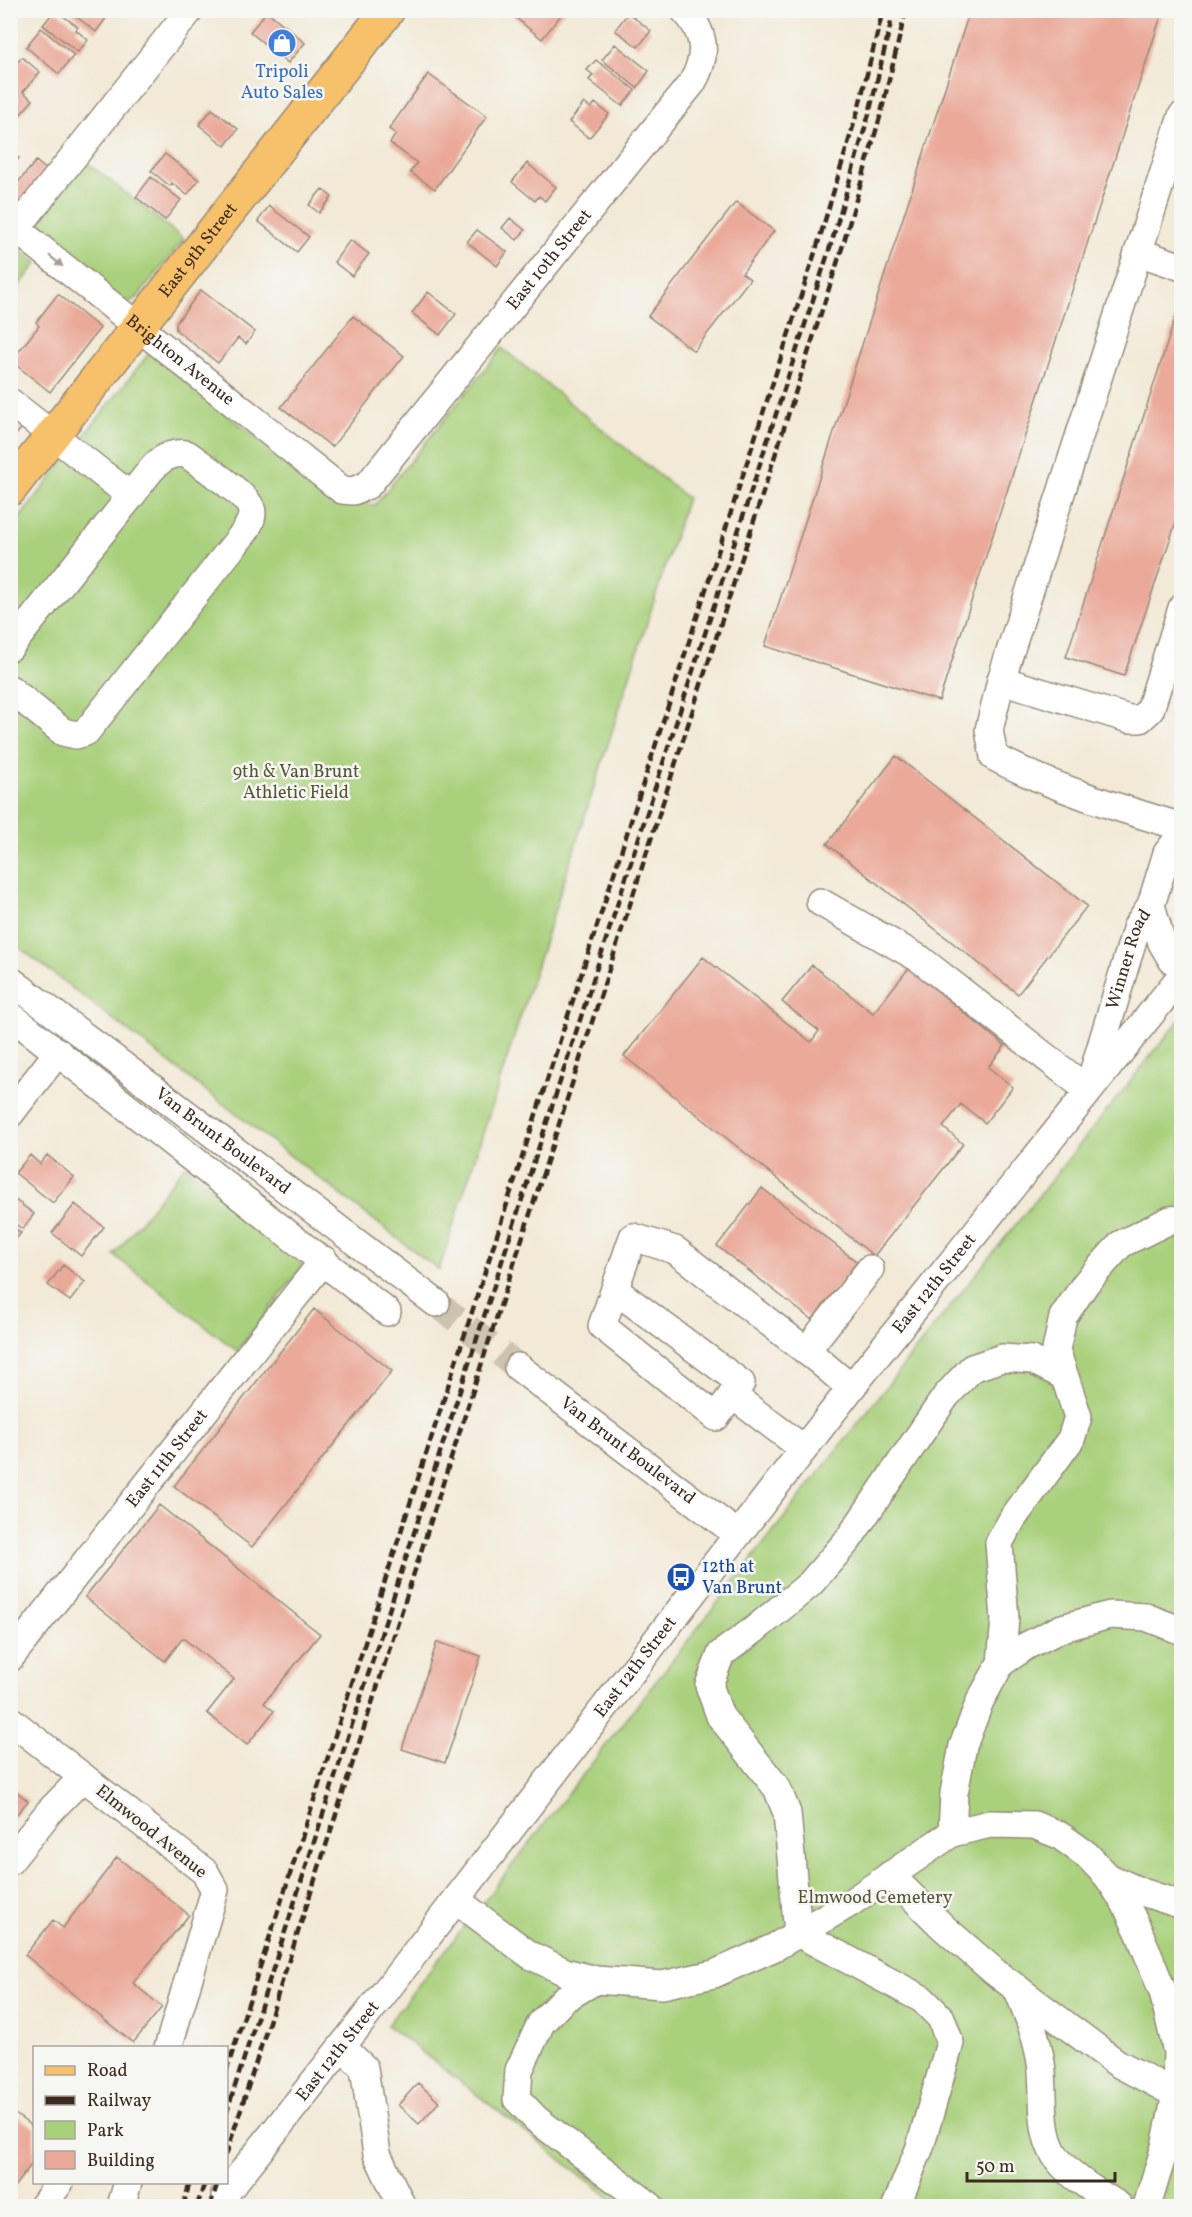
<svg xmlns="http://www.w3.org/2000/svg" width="1192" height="2217" font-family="Vollkorn,serif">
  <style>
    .green { fill: #a9d07b; stroke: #727d4c; stroke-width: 1.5 }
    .building { fill: #eaa999 }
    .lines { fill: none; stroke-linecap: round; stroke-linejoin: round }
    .minor-tunnel { stroke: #cdc3b1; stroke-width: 27; stroke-dasharray: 27 14; stroke-linecap: butt }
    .minor-casing { stroke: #968a7a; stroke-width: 30 }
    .major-casing { stroke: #968a7a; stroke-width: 36 }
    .minor { stroke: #fff; stroke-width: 27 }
    .major { stroke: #f7c06b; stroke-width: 33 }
    .rail { stroke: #3b2a1e; stroke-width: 4.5; stroke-dasharray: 9 4.5; stroke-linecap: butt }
    .oneway { fill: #a79f9a }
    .labels { text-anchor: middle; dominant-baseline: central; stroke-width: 5; stroke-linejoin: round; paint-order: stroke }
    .shop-label { font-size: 18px; fill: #366cbe; stroke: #f6f6f2 }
    .street-label { font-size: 18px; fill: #3b2a1e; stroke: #f6f6f2 }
    .park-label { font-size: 18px; fill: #565435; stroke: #f6f6f2 }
    .transit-label { font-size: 18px; fill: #164399; stroke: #f6f6f2; text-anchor: start }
  </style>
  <rect width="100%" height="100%" fill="#f6f6f2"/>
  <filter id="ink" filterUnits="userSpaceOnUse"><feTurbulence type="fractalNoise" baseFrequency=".0167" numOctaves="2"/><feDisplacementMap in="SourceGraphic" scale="12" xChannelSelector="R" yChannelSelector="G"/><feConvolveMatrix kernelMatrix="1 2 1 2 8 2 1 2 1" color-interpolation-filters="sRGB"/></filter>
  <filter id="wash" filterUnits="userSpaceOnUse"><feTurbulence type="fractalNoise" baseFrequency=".008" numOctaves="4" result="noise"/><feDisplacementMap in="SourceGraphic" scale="24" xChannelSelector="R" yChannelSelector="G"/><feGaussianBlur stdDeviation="1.35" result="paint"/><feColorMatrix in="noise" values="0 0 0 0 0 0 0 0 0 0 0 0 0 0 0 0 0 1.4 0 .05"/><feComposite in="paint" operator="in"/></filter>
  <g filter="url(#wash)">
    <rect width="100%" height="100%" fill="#f2e9d6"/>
    <path class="green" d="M80,157L184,239L137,298L130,302H123L26,226Z
      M11,242L37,263L11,297Z
      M502,348L687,498L439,1270L11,941L10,530L150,352L330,498L375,505Z
      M1181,1018V2206H621L387,2025L909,1358Z
      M185,1165L301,1261V1269L237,1351L114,1255Z"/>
    <g id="blocks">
      <path class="building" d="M55,10L78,27L76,30L88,40L78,52L43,25Z
        M68,10H112L96,32Z
        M506,10H565L542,39Z
        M970,10H1163L939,701L765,646Z
        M267,11L305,43L288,63L250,32Z
        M628,13L651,31L638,47L615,30Z
        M41,28L74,55L59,74L26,47Z
        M615,44L649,71L637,88L602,60Z
        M22,57L40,72L23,92L33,100L19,116L10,108V70Z
        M596,60L635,90L622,106L589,80L593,75L587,70Z
        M428,74L487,116L435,189L410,172L417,163L390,143L396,134L389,129Z
        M584,103L591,108L595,103L609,114L589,138L569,122Z
        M212,109L238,129L225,146L199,125Z
        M10,151L19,158L10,169Z
        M165,154L199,180L187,195L172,183L170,186L151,171Z
        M36,161L52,174L25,207L10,195V192Z
        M527,163L556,187L545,201L539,196L535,201L512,182Z
        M151,177L181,200L165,220L136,197Z
        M322,189L332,197L319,213L309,205Z
        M736,202L774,231L742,273L750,279L694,351L648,316Z
        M269,206L309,237L297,252L258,221Z
        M510,218L525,230L517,240L502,228Z
        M477,230L507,252L497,266L467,242Z
        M350,240L369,254L352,276L334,262Z
        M201,290L255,332L246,344L238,338L218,363L176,330V323Z
        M428,292L456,314L440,335L412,313Z
        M58,294L100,328L50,392L11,361L39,326L36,322Z
        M1182,297V504L1124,676L1066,657Z
        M353,316L404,356L332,447L281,407Z
        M10,413L25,424L10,442Z
        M896,756L1087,906L1018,994L827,844Z
        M703,957L811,1042L819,1031L782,1002L812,965L873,1013L909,968L1005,1046L988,1067L1013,1087L985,1123L961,1104L943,1127L963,1144L874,1256L624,1056Z
        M30,1155L40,1164L47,1155L74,1177L53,1203L15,1173Z
        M762,1188L857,1262L812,1320L717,1246Z
        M10,1196L34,1214L23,1229L10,1220Z
        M75,1204L104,1227L81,1256L52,1233Z
        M10,1225L21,1233L10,1246Z
        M63,1265L85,1282L70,1301L48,1285Z
        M314,1309L392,1371L252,1547L174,1486Z
        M159,1505L320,1634L264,1703L274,1711L247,1745L207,1713L234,1679L183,1638L165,1661L85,1597Z
        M437,1642L481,1656L445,1763L402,1749Z
        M10,1786L28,1801L10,1822Z
        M117,1857L189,1915L133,1983L162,2007L133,2043L25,1955L53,1920L63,1928Z
        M418,2083L439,2102L419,2124L398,2105Z
        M10,2110L34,2128V2161L10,2192Z"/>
    </g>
  </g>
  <g filter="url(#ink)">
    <use href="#blocks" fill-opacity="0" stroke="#968a7a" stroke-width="1.5"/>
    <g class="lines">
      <path class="minor-tunnel" d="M436,1303L518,1367"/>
      <g class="minor-casing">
        <g id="minor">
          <path d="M1182,116L1001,680L989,730L994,757C1053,788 1118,808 1182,827"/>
          <path id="s1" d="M10,224L342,490L353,491L368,485L692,83C708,56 706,33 684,10"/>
          <path d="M16,229L190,10"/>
          <path d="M1138,252L1182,267"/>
          <path d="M10,402L131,496C147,476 159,450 187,454C200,464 247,495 251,508C254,516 249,524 246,530L86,732L76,735L63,732L10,689"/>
          <path d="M10,647L131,496"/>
          <path d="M1001,680L1129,719H1140L1150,710L1182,608"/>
          <path id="s2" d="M820,902L920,959L1088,1090L1137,926L1151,905L1167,853L1182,834"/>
          <path d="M1151,905L1162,943L1172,960L1182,962"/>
          <path id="s3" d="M10,980L436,1303"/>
          <path d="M10,1015L387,1312"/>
          <path d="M10,1114L58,1052"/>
          <path d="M615,1290L741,1383L716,1417L602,1326L633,1237L675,1250L818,1360L851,1388"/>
          <path d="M806,1351L870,1269"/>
          <path id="s4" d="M518,1367L737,1534"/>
          <path d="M732,1395L804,1449"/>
          <path id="s5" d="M10,1658L324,1260"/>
          <path d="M1001,1663L1005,1619L999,1543L1013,1518L1071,1439L1078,1417L1056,1350L1063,1317L1086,1283L1121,1244L1170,1220L1182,1219"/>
          <path d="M10,1720L205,1872L215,1890L168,2048"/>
          <path d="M952,1833L954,1793L963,1746L980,1701L1001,1663L1026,1646L1062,1628L1110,1615L1146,1617L1182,1631"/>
          <path d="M10,1861L49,1812L83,1777"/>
          <path d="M890,1875L944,1928L996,1973L1117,2063L1176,2094"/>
          <path d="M1108,1877L1139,1891L1182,1905"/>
          <path d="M456,1900L530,1955L565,1972L596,1980L662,1985L714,1974L775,1947L850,1903L952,1833L990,1824L1034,1825L1059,1835L1087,1855L1108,1877L1125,1903L1139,1932L1163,1992L1177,2052L1176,2094L1165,2147L1147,2206"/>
          <path d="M596,1980L564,1999L541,2023L519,2070L517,2099L536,2119L650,2206"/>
          <path d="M1017,1988C1027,2012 1037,2037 1041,2063C1046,2095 1037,2136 1060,2162C1075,2180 1099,2193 1119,2206"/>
          <path d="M342,2047L364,2068L377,2154L402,2206"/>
          <path id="s6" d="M225,2194L381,1997L851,1388L1182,975"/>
          <path d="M43,2206L60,2182"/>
          <path d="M121,2206L128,2182"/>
          <path d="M896,2206L920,2147L950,2043L941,2018L922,1999L798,1933L787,1813L777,1788L720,1716L709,1685L721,1654L754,1630L810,1584L848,1540L946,1396L972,1368L1002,1358L1032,1360L1064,1376"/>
        </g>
      </g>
      <g class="major-casing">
        <g id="major">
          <path id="s7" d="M10,489L388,10"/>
        </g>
      </g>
      <use href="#minor" class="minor"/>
      <use href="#major" class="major"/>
      <path class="rail" d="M226,2072L820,237L858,110L883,10
        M226,2114L832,241L869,114L894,10
        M226,2155L843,245L880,117L906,10
        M183,2206L190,2182
        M197,2206L205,2182
        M210,2206L218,2182"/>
    </g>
    <defs><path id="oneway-solid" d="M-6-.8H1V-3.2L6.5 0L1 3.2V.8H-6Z" transform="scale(1.5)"/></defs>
    <use class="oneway" href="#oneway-solid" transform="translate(56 261) rotate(39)"/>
  </g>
  <defs>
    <g id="shop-disc" transform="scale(1.5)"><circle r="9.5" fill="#3f7fe0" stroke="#f6f6f2"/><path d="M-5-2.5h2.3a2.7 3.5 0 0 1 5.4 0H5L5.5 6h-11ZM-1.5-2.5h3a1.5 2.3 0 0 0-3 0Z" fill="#fff"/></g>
    <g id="bus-disc" transform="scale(1.5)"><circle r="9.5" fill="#1a4fb4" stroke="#f6f6f2"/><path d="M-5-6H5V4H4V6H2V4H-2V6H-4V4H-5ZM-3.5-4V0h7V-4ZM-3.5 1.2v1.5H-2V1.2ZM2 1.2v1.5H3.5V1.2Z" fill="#fff"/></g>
  </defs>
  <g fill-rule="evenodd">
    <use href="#shop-disc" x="282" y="43"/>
    <use href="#bus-disc" x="681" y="1577"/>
  </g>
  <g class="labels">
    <g class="shop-label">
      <text x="282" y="72">Tripoli<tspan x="282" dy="21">Auto Sales</tspan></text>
    </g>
    <g class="street-label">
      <text stroke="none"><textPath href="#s7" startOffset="304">East 9th Street</textPath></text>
      <text stroke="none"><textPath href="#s1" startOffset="742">East 10th Street</textPath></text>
      <text stroke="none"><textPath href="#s1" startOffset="218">Brighton Avenue</textPath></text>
      <text stroke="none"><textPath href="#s2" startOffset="465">Winner Road</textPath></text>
      <text stroke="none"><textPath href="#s3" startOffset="267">Van Brunt Boulevard</textPath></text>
      <text stroke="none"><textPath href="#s6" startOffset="1154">East 12th Street</textPath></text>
      <text stroke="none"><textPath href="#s4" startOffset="138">Van Brunt Boulevard</textPath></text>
      <text stroke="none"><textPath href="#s5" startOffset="254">East 11th Street</textPath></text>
      <text stroke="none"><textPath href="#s6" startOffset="668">East 12th Street</textPath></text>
      <text transform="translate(151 1832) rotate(39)">Elmwood Avenue</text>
      <text stroke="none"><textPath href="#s6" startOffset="182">East 12th Street</textPath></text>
    </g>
    <g class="park-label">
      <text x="296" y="772">9th &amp; Van Brunt<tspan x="296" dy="21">Athletic Field</tspan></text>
      <text x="875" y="1898">Elmwood Cemetery</text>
    </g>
    <g class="transit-label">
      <text x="702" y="1567">12th at<tspan x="702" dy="21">Van Brunt</tspan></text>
    </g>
  </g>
  <rect width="1192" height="2217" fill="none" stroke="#f6f6f2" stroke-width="36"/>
  <rect x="33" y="2046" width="195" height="138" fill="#f6f6f2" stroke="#aba49d" stroke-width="1.5"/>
  <rect x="45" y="2066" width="30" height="9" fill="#f7c06b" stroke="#aba49d" stroke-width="1.5"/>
  <text x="87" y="2076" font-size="18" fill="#3b2a1e">Road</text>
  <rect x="45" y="2096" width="30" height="9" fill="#3b2a1e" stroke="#aba49d" stroke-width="1.5"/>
  <text x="87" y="2106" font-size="18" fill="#3b2a1e">Railway</text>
  <rect x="45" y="2121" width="30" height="18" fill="#a9d07b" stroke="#aba49d" stroke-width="1.5"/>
  <text x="87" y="2136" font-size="18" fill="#3b2a1e">Park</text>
  <rect x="45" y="2151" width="30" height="18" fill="#eaa999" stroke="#aba49d" stroke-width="1.5"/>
  <text x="87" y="2166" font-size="18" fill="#3b2a1e">Building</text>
  <path d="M967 2172v9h148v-9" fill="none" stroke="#3b2a1e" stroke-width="3"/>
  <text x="976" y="2172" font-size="18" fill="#3b2a1e" stroke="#f6f6f2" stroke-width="4.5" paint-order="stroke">50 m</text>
</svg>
